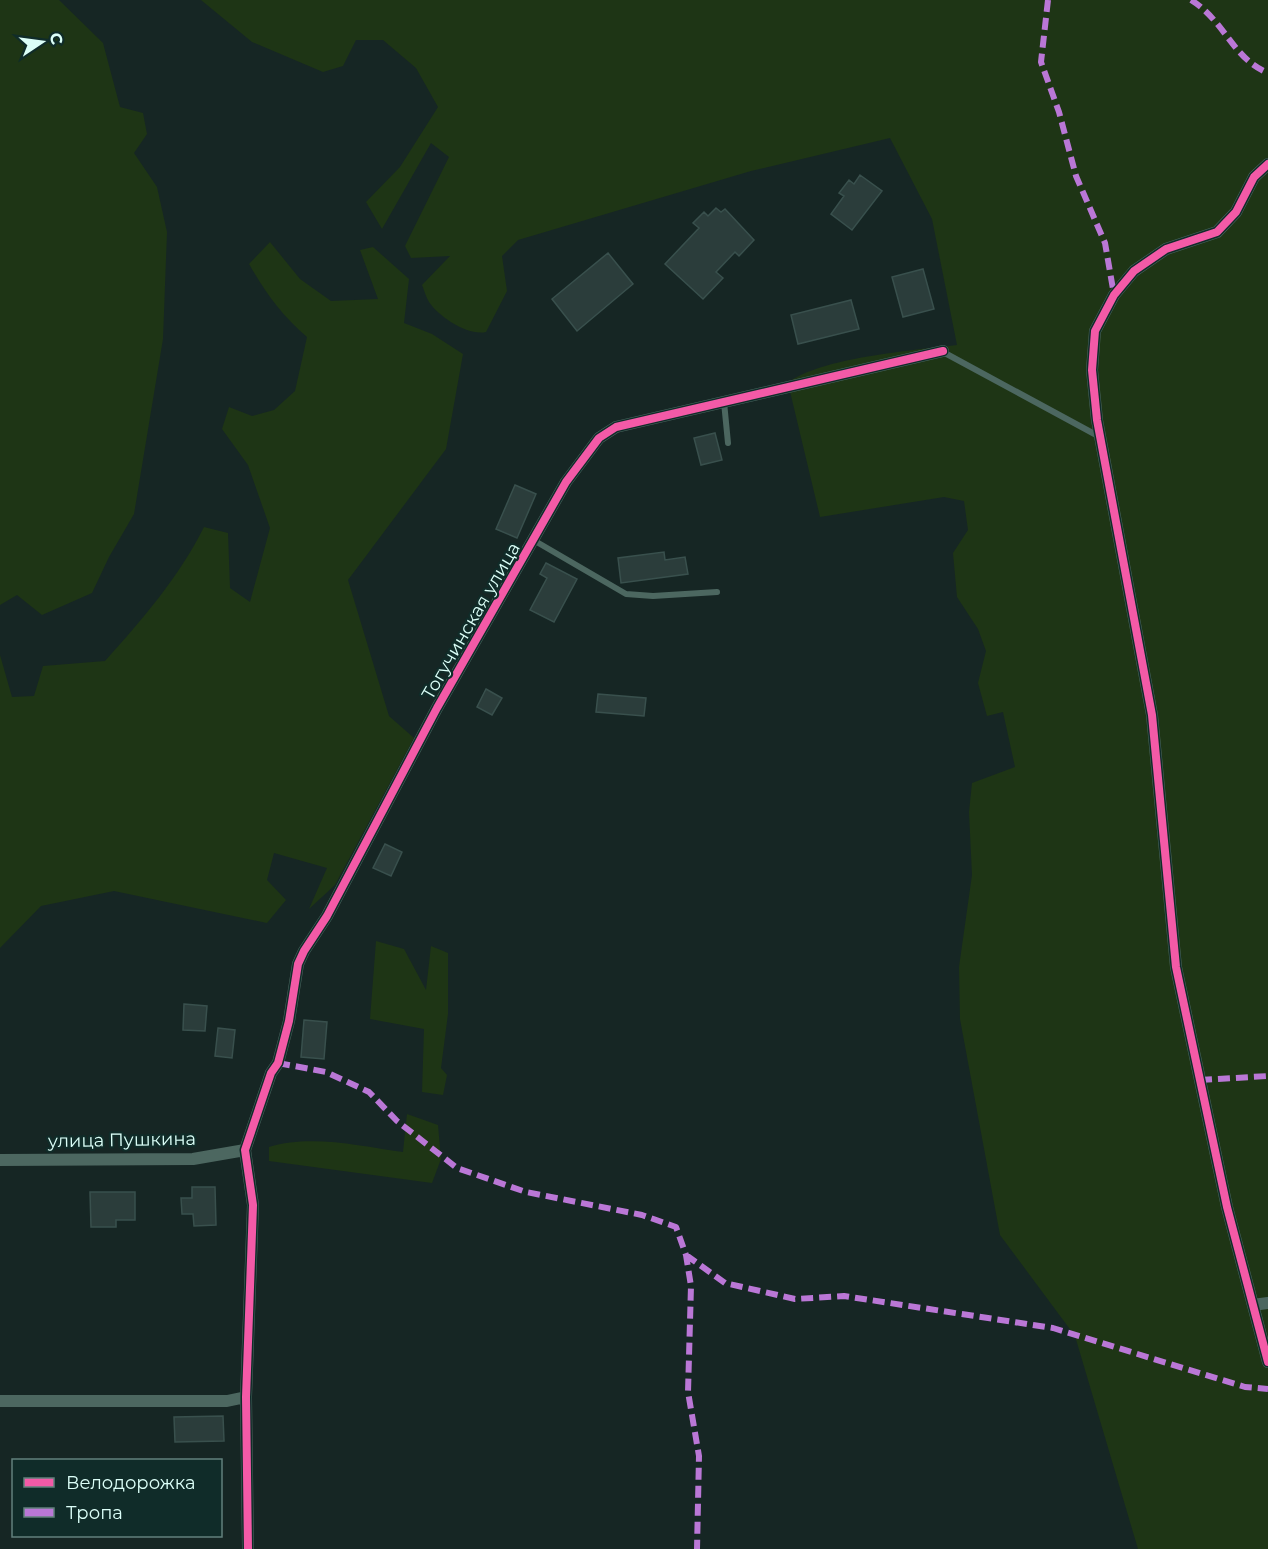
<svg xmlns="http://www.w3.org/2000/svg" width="1268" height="1549" font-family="Montserrat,sans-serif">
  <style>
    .green { fill: #1e3515 }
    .building { fill: #2b3d3b; stroke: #39504d; stroke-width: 1.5 }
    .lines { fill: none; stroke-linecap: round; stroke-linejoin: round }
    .lane { stroke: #4c6760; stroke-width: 6 }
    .street { stroke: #4c6760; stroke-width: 12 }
    .quiet { stroke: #ba77d6; stroke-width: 6; stroke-dasharray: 12 6; stroke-linecap: butt }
    .cycleway-casing { stroke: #102c29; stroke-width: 11 }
    .cycleway { stroke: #f35aa7; stroke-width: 8 }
    .labels { text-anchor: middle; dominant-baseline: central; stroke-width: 4.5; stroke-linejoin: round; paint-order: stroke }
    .street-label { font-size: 18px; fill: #dcfff8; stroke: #102c29 }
  </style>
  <rect width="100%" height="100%" fill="#162624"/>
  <path class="green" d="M0,0H59L103,43L120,107L143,113L147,134L134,153L157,187L167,232L163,339L134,514L109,557L92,593L42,615L17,595L0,605Z
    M201,0H1268V1549H1138L1075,1336L1000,1235L960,1019L959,967L972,875L969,812L972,783L1015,767L1003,712L987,716L978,683L986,651L978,629L957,597L953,553L968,530L964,501L944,497L820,517L788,383C818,358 915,350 957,345L932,219L890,138L751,171L518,240L502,256L507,291L486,332C468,336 439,317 429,302C426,297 424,290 422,285L450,256L411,258L405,246L449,157L431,143L382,229L366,202L400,167L438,107L416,68L383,40H356L343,66L323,72L252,42Z
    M270,242L300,279L331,301L378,299L360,250L373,247L409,279L404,323L432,334L463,354L446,449L348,580L389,716L414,738L335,885L309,909L327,868L274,853L267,880L286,900L267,923L114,891L41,906L0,948V655L12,697L34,696L43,666L105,661C142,620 179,577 204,527L228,533L230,588L250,602L270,528L248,465L222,429L229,407L252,416L274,410L295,391L307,337C282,316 265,292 249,264Z
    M376,941L404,949L426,990L431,946L448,953V1014L441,1068L447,1075L443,1095L422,1092L424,1029L370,1019Z
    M407,1114L438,1125L441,1159L432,1183L269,1161V1147C311,1134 360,1146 403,1152Z"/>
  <path class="building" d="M860,175L882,191L852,230L831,214L844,196L839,193L849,180L854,184Z
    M716,208L721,212L725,209L754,240L739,256L735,252L716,272L723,278L703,299L665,264L699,228L693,223L704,212L708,216Z
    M608,253L633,284L577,331L552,299Z
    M923,269L934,309L903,317L892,277Z
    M851,300L859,329L798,344L791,315Z
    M715,433L722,460L701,465L694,438Z
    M515,485L536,494L517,538L496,529Z
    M664,552L665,560L685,557L688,574L621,583L618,558Z
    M546,563L577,579L554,622L530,610L547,578L540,574Z
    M486,689L502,698L492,715L477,707Z
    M598,694L646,698L644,716L596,712Z
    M385,844L402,852L391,876L373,868Z
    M184,1004L207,1006L205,1031L183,1030Z
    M304,1020L327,1022L324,1059L301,1057Z
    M218,1028L235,1030L232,1058L215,1056Z
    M192,1187H215L216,1225L194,1226L193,1214H182L181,1198H192Z
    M90,1192H135V1220H116V1227H91Z
    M223,1416L224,1441L175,1442L174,1417Z"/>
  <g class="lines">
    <path class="lane" d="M943,352L1100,437
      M724,402L728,443
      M535,541L626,594L653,596L717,592"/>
    <path class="street" d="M1268,164L1254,177L1236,212L1217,232L1166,249L1134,271L1114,295L1095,331L1092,370L1097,420L1152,715L1176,967L1227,1207L1268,1362
      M0,1160L193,1159L245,1150
      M1253,1305L1268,1303
      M0,1401H227L246,1397
      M248,1549L246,1397L253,1205L245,1150L271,1073L278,1063L289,1021L298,964L304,951L327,916L437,708L566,482L599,438L616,427L943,351"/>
    <path class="quiet" d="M1048,0L1041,62L1059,112L1076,176L1105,243L1114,295
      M1191,0C1225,21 1232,58 1268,73
      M278,1063L326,1072L369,1092L397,1121L457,1168L526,1192L642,1215L676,1227L686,1255L691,1286L688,1392L699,1456L697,1549
      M1200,1080L1268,1076
      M686,1255L725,1283L795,1299L844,1296L1053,1328L1245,1387L1268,1389"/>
    <g class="cycleway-casing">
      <path id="cycleway" d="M1268,164L1254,177L1236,212L1217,232L1166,249L1134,271L1114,295L1095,331L1092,370L1097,420L1152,715L1176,967L1227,1207L1268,1362
        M248,1549L246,1397L253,1205L245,1150L271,1073L278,1063L289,1021L298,964L304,951L327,916L437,708L566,482L599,438L616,427L943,351"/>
    </g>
    <use href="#cycleway" class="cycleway"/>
  </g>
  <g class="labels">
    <g class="street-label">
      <text transform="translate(471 621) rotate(-60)">Тогучинская улица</text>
      <text transform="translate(122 1140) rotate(-1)">улица Пушкина</text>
    </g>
  </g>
  <rect x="12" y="1459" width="210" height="78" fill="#102c29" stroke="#62807c" stroke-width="1.5"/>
  <rect x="24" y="1478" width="30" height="9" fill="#f35aa7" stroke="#62807c" stroke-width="1.5"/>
  <text x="66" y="1489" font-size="18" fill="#dcfff8">Велодорожка</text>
  <rect x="24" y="1508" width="30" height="9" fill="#ba77d6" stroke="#62807c" stroke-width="1.5"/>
  <text x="66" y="1519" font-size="18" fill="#dcfff8">Тропа</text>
  <g transform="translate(42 42) rotate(77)" stroke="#102c29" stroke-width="4.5" paint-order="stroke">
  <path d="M0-4.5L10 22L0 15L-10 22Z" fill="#dcfff8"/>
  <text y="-9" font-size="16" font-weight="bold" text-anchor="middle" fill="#dcfff8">С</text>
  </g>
</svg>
